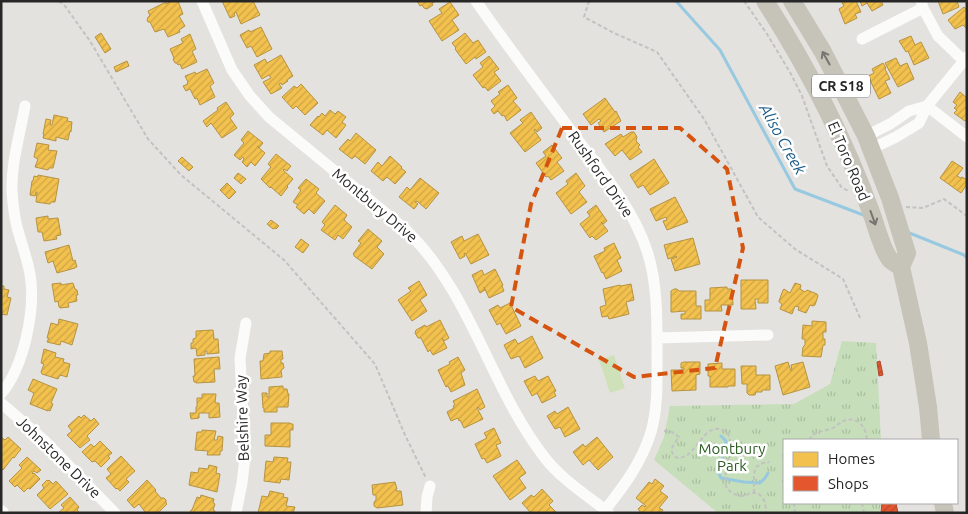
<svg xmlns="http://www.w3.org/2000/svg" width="968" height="514" font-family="Ubuntu,sans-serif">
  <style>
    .park { fill: url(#park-tufts) }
    .pitch { fill: #cfe1b8 }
    .homes { fill: url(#homes-hatch); stroke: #b59342 }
    .shops { fill: url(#shops-hatch); stroke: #ab492c }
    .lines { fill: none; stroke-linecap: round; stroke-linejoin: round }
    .stream { stroke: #97c9e0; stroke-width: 3 }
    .path { stroke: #c2c2c2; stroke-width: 2; stroke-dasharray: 4 2.5; stroke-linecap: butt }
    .minor { stroke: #fbfbfa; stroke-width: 11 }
    .tertiary { stroke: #fbfbfa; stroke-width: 14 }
    .primary { stroke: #c6c3b9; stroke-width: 18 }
    .oneway { stroke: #767570 }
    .marked { fill: none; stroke: #d5540f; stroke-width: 4; stroke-dasharray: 10 6; stroke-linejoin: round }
    .labels { text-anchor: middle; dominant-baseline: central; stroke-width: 5; stroke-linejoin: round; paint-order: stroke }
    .shield { fill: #fff; stroke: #686868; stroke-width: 1 }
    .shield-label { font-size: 14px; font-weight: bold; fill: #272727 }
    .street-label { font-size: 15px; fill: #272727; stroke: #fff }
    .park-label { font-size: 15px; fill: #295b20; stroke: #fff }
    .water-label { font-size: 16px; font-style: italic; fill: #1a5b88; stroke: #fff }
  </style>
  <defs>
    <pattern id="park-tufts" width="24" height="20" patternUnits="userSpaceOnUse" patternTransform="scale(1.25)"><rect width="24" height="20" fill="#c6deb9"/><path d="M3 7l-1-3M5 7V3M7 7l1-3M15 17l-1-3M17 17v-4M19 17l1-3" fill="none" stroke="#aabe9f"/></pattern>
    <pattern id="homes-hatch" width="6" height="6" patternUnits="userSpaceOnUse" patternTransform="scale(1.25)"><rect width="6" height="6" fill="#f2c14e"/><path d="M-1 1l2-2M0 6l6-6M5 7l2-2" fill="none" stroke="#d0a644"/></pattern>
    <pattern id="shops-hatch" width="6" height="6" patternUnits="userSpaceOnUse" patternTransform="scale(1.25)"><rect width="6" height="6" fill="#e4572e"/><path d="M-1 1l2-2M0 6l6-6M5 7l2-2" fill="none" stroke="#b94827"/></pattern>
  </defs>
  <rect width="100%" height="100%" fill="#e4e2de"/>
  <path class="park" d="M842,341L876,343L881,440H784V503H881L880,513H718L654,460L664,437L670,406L794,404L830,384Z"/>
  <path class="pitch" d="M614,355L625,388L610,393L599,360Z"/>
  <path class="homes" d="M171,1H178L183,14L179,16L185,26L179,30L180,32L168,37L164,29L155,32L150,22H148L147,20L148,17L150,16L148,11L166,2V4Z
    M222,1H253L260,15L241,24L236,12L234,13L235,16L230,18Z
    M417,1H436L432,3L433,5L427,9L424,8L422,5L420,6Z
    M841,1H856L861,12L855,14L857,18L845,24L839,9L844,6Z
    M860,1H881L883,5L872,11L867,3L862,6Z
    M938,1H957L959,7L943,14Z
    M450,2L459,15L452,20L459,30L442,41L429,21L442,13L439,9Z
    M964,7L967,10V29L963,25L955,29L948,20Z
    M261,27L272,49L257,57L251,46L247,48L240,35L249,30L250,32Z
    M101,33L111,49L105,53L95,37Z
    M465,33L473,43L478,40L486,52L476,59L475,57L466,64L455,49L456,48L452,43Z
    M190,34L196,49L192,51L197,62L182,69L180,64L178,65L177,63H175L173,59L174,58L170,49L183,43L181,39Z
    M911,36L915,45L921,42L929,58L914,65L908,51L906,52L899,41Z
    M281,55L293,76L287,80L288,81L282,85L281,83L279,84L282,88L271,94L263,82L271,78L269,75L262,79L254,65L265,59L267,63Z
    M489,56L499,69L494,72L501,81L488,91L485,87L483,88L473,75L483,67L480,63Z
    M896,58L900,66L907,63L914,79L898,87L885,63Z
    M127,61L129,66L116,72L114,67Z
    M883,63L886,68L885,69L890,79L885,81L891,93L879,99L868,76L874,73L872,69Z
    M207,69L214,83L210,86L215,97L200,105L197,98L195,99L190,89L186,91L183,86L188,84L187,83L188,82L185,76L193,73L195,72L196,74Z
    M301,84L318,103L305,115L296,106L293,109L282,97L294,86L297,88Z
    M508,85L517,98L513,101L521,110L507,121L504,115L502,116L498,111L494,114L491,110L495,106L491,101L500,94L498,92Z
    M960,92L967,98V119L965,121L954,113L957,110L954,108L957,105L953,102Z
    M605,98L615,112L616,111L621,121L604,132L598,123L601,121L599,119L591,125L583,114Z
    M226,102L234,114L230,118L237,128L222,138L211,123L207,127L203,121L218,110L217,108Z
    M330,110L335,114L338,111L346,117L342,122L346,125L336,138L327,130L323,135L310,125L318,116L319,117L322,113L325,116Z
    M531,112L542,128L537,132L535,129L534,130L541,140L525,152L510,133L523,123L520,120Z
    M54,115L68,118L67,121L72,122L71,132L70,131L68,140L56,137V141L43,138L44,134H43L46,119L51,120L50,125H52Z
    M248,131L263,143L259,148L257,146L265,153L255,166L251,162L247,167L242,162L244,159L243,157L240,160L234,155L244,143L241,140Z
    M631,132H634L637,137L636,141L640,145L638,147L642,152L630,160L622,150L615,156L605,144L621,134L623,137Z
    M356,133L376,150L365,164L355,156L352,159L339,149L348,139L350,141Z
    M37,143L49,145L48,150L57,151L53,168H49L48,170L35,167L38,159L34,157Z
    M552,145L562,158L557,162L564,171L551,180L548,176L546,177L536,163L546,156L543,152Z
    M276,154L291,166L287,171L284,169L283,170L293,179L287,186L288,187L281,196L271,187L270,188L261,179L271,167L268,164Z
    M390,156L402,167L401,168L406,172L395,184L387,177L383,181L371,171L378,162L382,166Z
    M182,157L193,167L189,171L178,161Z
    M654,159L669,183L650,195L643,185L638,188L630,175Z
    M952,161L963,168L957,176L961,178L962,177L967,180V184L961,193L940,178Z
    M238,173L246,179L241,184L234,178Z
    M576,173L585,186L579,192L587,202L571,214L556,193L568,184L566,181Z
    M38,175L59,179L55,202H51L50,204L36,202L37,192H36L35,196L30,195L32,181H33L34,176L38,177Z
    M420,178L439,193L426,209L417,201L415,202L418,204L414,209L399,197L407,187L410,190Z
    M306,179L319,189L316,193L325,201L314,214L309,209L304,214L296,207L298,205L293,202L301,190L298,188Z
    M227,183L236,192L229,199L220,190Z
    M675,197L688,222L667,230L663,221L667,220L666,217L656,221L650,209Z
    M335,205L347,215L344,220L352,227L343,239L338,235L335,240L321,230L325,225L322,222Z
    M596,205L607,221L603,224L601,222L608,231L596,240L592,236L590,238L580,224L590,216L587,212Z
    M48,216V219L58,218L61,235L56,236L57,239L44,241L42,232H38L36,218Z
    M271,220L279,226L276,229L275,228L273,229L267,224Z
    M368,229L382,241L377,247L384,254L372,269L354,256V255L353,254L361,243L358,241Z
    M478,234L489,255L471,264L465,253L464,254L465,256L460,259L451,242L462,236L464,241Z
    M693,238L700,264L675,271L671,259L677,257L676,256L668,259L664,245Z
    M301,239L309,245L303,253L295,247Z
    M614,243L621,258L617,260L622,271L606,279L603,272L602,273L594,256L605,251L604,248Z
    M69,245L73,261L75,260L77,267H75V268L57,273L53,261L48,263L45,252Z
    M495,269L503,285L502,286L504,291L489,298L484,287L485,290L480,293L472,275L482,270L484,275Z
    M741,280H768V303H758V299H755L756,309H741Z
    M419,281L427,295L420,300L427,311L412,321L398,300L411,291L408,288Z
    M61,283V285L73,283L75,289L77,290L78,295H76L77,301L68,303L69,307L60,308V307H59L58,301L55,302L52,284Z
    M795,283L801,285L800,289L805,292L807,290L817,294L818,296L815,305L813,306L810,305L806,313L798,310L799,307L795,306L792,314L780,309L782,304L779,302V301L783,290L784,289L790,293Z
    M631,284L634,300L626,302L629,314L609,319L608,316L602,317L600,307L606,305L603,289L620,285L621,286Z
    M1,286H4V289L9,290L7,297L11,298L7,315L1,314Z
    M727,287V289H732L733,305H721L722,311H705V300H710V288Z
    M674,289H677L679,291H696V306H701V319H681V314H685V311L673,312H671V291Z
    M510,303L521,326L506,334L500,323L497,325L489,310L498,305L500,308Z
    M59,319L78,324L72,345L61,341L60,345L47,342L49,338H47L51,323L58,325Z
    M440,320L449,338L444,341L442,338L447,348L433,355L430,350L428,352L421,338H418L415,333L416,330L425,325L426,327Z
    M812,321L826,322V332H823V339H825V345H823L821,357L802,356L803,347L805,345V339H802L803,325L812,326Z
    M213,330L214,338H213L214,339H218L219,353L207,354V351H205V355L197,356L196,348L191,349V343H193V339L196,338V331Z
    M532,336L543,358L525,368L519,356L511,359L504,345L515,339L518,344Z
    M44,349L56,353L55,357L64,359L63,362L70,364L67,377L60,375L58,379L42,374L41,372L44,364L41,363Z
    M270,351H282L283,359H281V363H283L284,368L281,370L282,377L261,379L260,361H263L264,354L270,353Z
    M219,357L220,369H214L215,382L196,383V382H194L193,376H195L194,359Z
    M458,357L465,370L461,373L465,385L451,392L448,386L446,387L438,370L450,364L449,362Z
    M684,362H700V374L696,375V390L672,391L671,370H684V368H681V363Z
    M788,362L791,371L792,370L791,365L803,362L810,387L783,395L775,366Z
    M722,363V369H735V386H728V387H710V376H708V364Z
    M741,366H756V375H770V390H762V392H756L755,395H749L747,393V384H742Z
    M535,376L538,381L548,376L556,391L554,392L556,396L542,403L537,393L532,396L524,381Z
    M33,379L57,389L51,403L53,404L50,411L48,410V411L30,404L34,393L28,390Z
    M283,386V389H287L288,394H289L288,407H277V412H264V408H263L262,393H267V397H269V387Z
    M477,389L485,407L480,410L478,407L477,408L483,419L464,428L460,420L459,421L458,418L451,421L447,412L454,408L453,406L455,405L453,401Z
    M202,394H216L215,403H219L220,417L209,418V413H199V418L191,419L190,413H196V407H197V398H202Z
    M568,407L580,429L565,437L560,427L555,429L547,416L555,411L557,414Z
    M84,415L91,421L94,418L99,424L87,436L90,440L80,448L67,435L72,431L68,426L79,416L81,418Z
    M271,423H290L291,424H293V430H290V447L265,446V435H271Z
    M494,428L501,443L496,445L501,456L487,463L484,458L482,459L475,444L487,438L484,433Z
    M202,430L216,431L214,440H217L218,436L223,437L222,451H220V455H207L208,451L195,450L197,432H202Z
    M1,437L5,440L8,437L21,449L14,458L13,457L3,470L1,468Z
    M597,437L613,457L598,470L589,460L583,465L573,452L583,444L585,447Z
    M100,441L112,453L108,456L110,458L101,467L95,461L92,462L82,452L91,444L94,447Z
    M121,456L135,471L126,479L129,482L120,491L117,488L116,489L106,478L111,474L107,469Z
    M27,457L41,470L37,473L34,471L32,473L33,474L34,473L40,479L30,489L28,488L24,492L17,485L15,487L9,481L22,468L19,465Z
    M274,457L288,458L287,462H291L289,480L281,479L280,483L264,481L266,461L273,462Z
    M517,460L526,473L519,478L526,488L510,500L493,476Z
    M209,465L217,467L216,473L220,474L217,492L189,485L191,472L198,473L199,468L208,469Z
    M655,479L664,486L660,491L668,497L659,508L663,510L661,513H641L638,509L642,505L645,507L646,506L636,498L649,482L652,484Z
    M47,480L48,481L49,480L53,484L56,481L68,494L50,509L37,495L44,488L42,485Z
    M147,480L156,490L155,491L161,498H164L166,500V503L167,504L158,513H144L145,512L139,504L134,508L127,500Z
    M395,482L397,489H396V491H401L403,505L377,508L374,506V502L376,500V495H373L372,485Z
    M542,489L553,501L549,505L557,513H531L522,503L531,495L534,497Z
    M270,491L284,494L283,497L288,498L286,506L295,507L293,513H258L262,496L268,497Z
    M201,495L214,499L213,503L215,504L213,510L215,511V513H190L191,510H192L197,497L200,498Z
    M70,497L79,507L77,510L80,513H58L64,508L61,505Z"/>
  <path class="shops" d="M880,361L883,375L879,376L877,362Z
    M882,503H896L898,513H881Z"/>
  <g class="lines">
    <path class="stream" d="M676,1L720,50L795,189L866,216
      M907,232L964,255L967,258
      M721,436L726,441L719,474L721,478L744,482L760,483L765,478L768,473"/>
    <path class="path" d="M59,1L65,6L90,41L148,139L181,175L284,260L375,364L405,435L426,478
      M589,1L584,17L614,33L657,52L704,119L758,217L795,249L843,279L861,320
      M744,1L767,34L791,74L802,96L827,166L842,188L849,191
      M906,207L923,208L944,199L967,216
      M664,431L672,432L679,437C676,442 669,448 673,454C674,457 677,458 679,458C697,457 703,422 723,430C740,437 720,472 727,489C731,492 736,496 742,496C746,496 750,492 754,493C764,493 766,505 766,513
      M809,440C813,432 821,432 830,429C835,428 839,423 843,421C857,415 867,428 867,440
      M754,493V474L756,467L763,463L769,462
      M794,503L795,513
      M862,503L864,513"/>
    <path class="minor" d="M202,1L232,70L250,96L269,117L405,229C472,293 489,386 545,458C561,479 588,496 609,513
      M476,1C508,47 542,91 575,136C602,172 633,208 647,251C658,284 657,322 657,357C657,381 658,408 651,432C642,462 624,486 605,510
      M921,1L923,8L938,36L963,60
      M862,39L923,8
      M927,106L967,137
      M866,136L890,124L909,111L927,106
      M871,149L896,137L919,123L927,106L967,57
      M657,338L768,335
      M1,394C24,367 36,309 30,274C27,258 21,242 17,227C14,216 13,204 12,192C11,163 20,134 25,106
      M1,403L45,441L115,513
      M236,513L242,483L245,458L240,358L246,323
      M426,513L427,497L430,486"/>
    <path class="tertiary" d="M1,512L2,513"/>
    <path class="primary" d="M765,1C808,68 844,138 871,212C876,225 881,247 889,258C891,262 897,264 901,267
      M792,1L823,52L866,136L890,198L907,253L901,267L918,343L928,407L931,440
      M943,503L945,513"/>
  </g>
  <defs><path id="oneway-shaft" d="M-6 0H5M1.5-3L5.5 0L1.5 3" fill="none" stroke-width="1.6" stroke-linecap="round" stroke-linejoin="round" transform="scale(1.25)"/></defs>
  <g class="oneway">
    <use href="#oneway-shaft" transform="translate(826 58) rotate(-119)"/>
    <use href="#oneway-shaft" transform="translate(873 218) rotate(70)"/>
  </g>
  <path class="marked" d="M562,128H680L727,169L743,248L715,368L634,377L511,307L531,204Z"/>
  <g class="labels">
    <rect class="shield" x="812" y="74.5" width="58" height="23" rx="4"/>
    <g class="shield-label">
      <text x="841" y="86">CR S18</text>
    </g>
    <g class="street-label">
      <text transform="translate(849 161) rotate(67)">El Toro Road</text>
      <text transform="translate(601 174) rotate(55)">Rushford Drive</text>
      <text transform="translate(375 205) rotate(40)">Montbury Drive</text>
      <text transform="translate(242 418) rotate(-92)">Belshire Way</text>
      <text transform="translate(59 457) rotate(44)">Johnstone Drive</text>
    </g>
    <g class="park-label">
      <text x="732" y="448">Montbury<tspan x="732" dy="17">Park</tspan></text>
    </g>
    <g class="water-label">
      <text transform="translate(783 139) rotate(61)">Aliso Creek</text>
    </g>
  </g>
  <rect width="968" height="514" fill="none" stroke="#272727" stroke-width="5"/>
  <rect x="783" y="439" width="175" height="65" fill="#ffffff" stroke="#a9a9a9"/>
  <rect x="793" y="452" width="25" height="15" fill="#f2c14e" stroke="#a9a9a9"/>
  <text x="828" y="464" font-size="15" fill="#272727">Homes</text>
  <rect x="793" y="476" width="25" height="15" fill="#e4572e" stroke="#a9a9a9"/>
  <text x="828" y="489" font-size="15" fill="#272727">Shops</text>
</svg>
